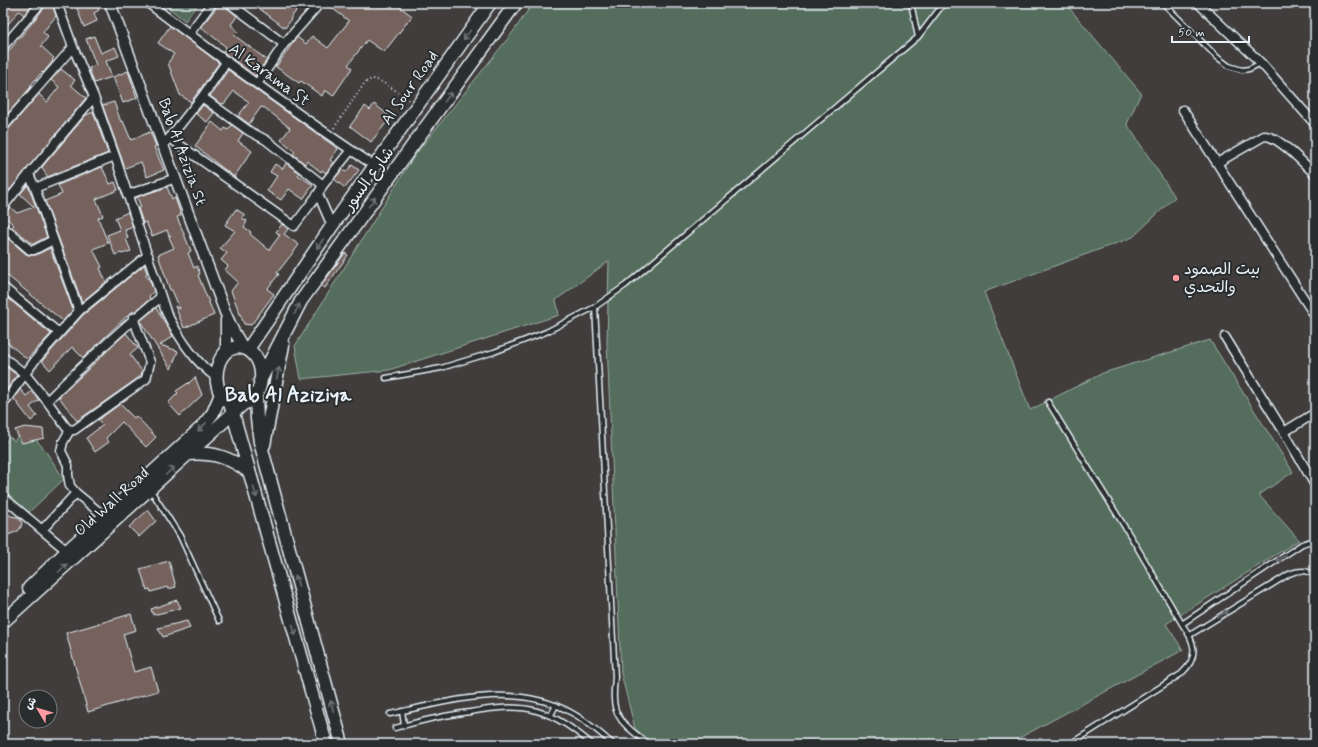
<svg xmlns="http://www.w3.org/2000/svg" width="1318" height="747" font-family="Mynerve,'Playpen Sans Arabic',sans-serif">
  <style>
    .green { fill: #546d5b; stroke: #9eafaa }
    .building { fill: #74625d; stroke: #e8f1f8 }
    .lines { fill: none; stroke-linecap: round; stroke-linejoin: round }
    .service-casing { stroke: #e8f1f8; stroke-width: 7 }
    .minor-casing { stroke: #e8f1f8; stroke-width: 11 }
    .tertiary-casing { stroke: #e8f1f8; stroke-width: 13 }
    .secondary-casing { stroke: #e8f1f8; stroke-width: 15 }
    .path { stroke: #e8f1f8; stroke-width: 2; stroke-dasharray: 1 3; stroke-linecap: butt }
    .service { stroke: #2a2d2e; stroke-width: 4 }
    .minor { stroke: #2a2d2e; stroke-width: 8 }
    .tertiary { stroke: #2a2d2e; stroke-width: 10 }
    .secondary { stroke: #2a2d2e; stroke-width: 12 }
    .oneway { stroke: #6c7275 }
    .poi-dot { fill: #ff9aa2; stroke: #2a2d2e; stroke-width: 1.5 }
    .labels { text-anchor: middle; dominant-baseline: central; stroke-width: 4; stroke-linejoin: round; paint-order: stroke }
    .street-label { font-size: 16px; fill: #e8f1f8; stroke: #2a2d2e }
    .poi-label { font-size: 16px; fill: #e8f1f8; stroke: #2a2d2e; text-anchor: start }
    .district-label { font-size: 20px; font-weight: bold; fill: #e8f1f8; stroke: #2a2d2e }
  </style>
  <rect width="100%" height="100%" fill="#403d3c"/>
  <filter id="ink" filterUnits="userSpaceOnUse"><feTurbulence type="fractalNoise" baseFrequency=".025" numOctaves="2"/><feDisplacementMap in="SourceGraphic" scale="8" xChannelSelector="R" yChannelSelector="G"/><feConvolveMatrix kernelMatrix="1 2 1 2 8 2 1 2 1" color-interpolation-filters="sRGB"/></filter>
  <g filter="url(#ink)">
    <path class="green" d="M163,3H199L185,21Z
      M533,3H1065L1141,93L1127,124L1175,197L1133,237L984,292L1030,410L1103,373L1210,340L1293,472L1259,495L1299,540L1166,624L1183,650L1008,744H654L635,729L621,673L607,342L609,261L556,300L559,315L389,370L301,379L295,346L415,155L513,32Z
      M25,427L45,450L64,479L27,514L3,488V444L10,437L14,441Z"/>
    <path class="building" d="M3,3H34L24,15L19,11L3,30Z
      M46,3H52L56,16L43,32L48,37L41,46L54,58L52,60L53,61L43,73L42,72L30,86L31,87L3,119V58L45,7Z
      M75,3H96L99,10L94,13L97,21L84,27Z
      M217,3H224L226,7L237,16L231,25L238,31L234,35L267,60L255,76L223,52L226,47L201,27L216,8Z
      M252,3H302L290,19L291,20L285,28Z
      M335,3H395L412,16L384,52L367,40L348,65L352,68L333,96L325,90L322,96L301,81L299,83L276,67L297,37L306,44L312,36L328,48L349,21L332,8Z
      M170,26L219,63L191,102L180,95L168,63L174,54L158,43Z
      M94,36L101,53L115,47L119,56L106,61L112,77L94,83L89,68L96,65L86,39Z
      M61,69L75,80L71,85L86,98L10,190L3,184V132L7,131L39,94L47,102L59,87L51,80Z
      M228,70L337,148L338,149L330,160L334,163L326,173L322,170L321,172L307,161L305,164L293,154L295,151L281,140L290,128L265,108L261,107L249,124L238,116L249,102L234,91L224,104L222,103L221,104L210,96Z
      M128,71L137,98L123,103L113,77Z
      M114,102L121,122L123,121L131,140L150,132L156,146L154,147L164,170L147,177L141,162L125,168L102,104L104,105Z
      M374,104L391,117L371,142L350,126L365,106L370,110Z
      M203,105L214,113L207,122L196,114Z
      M93,112L108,153L47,177L42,167L86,115Z
      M212,122L223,131L225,128L228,130L232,125L243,133L238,141L252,151L234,177L195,146Z
      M286,163L299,173L298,175L313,185L303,199L289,189L281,200L267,191L277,176L270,172L275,164L283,169Z
      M352,165L359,170L345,188L334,179L342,170L346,172Z
      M102,167L110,184L115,182L118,190L96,199L103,216L98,218L108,243L93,249L102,267L100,268L106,282L82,302L45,201L62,194L58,185Z
      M28,185L47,237L33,244L12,227L14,225L3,215V212L7,211L10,207L17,213L34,207L20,194Z
      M167,187L172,199L175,198L181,215L177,217L191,251L188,253L194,268L197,266L200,274L198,275L214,315L184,328L175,306L180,309L172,290H170L158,255L174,248L169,237L171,235L169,236L167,230L152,236L146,222L143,223L138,208L141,207L137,197Z
      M236,209L245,215L242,218L247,221L244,227L251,232L250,234L269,250L280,235L276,232L282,224L288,229L284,234L299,245L277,273L279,274L267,289L274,294L251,325L244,324L231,291L238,282L225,270L228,266L221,260L227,253L220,248L235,231L225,225Z
      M128,212L133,227L125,230L128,238L126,239L131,251L122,254L121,253L115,255L107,235L120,230L115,218Z
      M5,236L26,254L29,255H36L50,248L73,310L63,321L3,272V238Z
      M345,253L348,255L325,288L321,286Z
      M144,265L147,273L145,275L149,279L154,291L149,296L150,299L134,312V311L129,314L83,358L72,347L50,370L42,361L83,315Z
      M3,294L51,334L27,359L3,339Z
      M156,308L173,336L160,345L178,351L171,369L140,321Z
      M126,333L138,348L130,355L142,371L141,376L77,421L59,397Z
      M5,366L17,375L3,395V368Z
      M195,377L202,395L180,416L168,403L178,393L176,391L188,383V384Z
      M20,389L26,396L32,391L39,400L30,407L37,416L31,421L14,399Z
      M120,404L134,418L136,416L156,437L146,447L122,422L106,438L109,442L95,452L86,438L103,425L98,420Z
      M25,427L43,429L44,438L22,443L15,430Z
      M3,510L11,516L17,517L20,519L22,523L21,527L18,531L3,537Z
      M148,510L156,521L139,537L129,527Z
      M169,561L176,587L168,589L167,587L151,592L150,589L147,590L140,569Z
      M177,600L181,608L153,615L151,609Z
      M131,614L136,630L123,634L134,672L151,667L158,691L88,712L66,633Z
      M187,621L190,628L163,637L158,628Z"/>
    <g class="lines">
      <g class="service-casing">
        <path id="service" d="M911,3L918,37
          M1163,3L1217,57L1229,66L1242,70L1249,69L1261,63
          M595,307L615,677C614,689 612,704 618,715C624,727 638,735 648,744
          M386,378L441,368L494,352L546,332L595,307L626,285L918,37L944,3
          M1048,402L1134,542L1182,624C1195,642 1200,657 1181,674L1070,744
          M150,489L180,536L219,621
          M1182,624L1302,544L1308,542L1315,541
          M1190,635L1289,574C1298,570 1306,569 1315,575
          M402,711L404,725
          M390,714C449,701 515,681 572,713C587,721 600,733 613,744
          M551,715L556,705
          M395,728C420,721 445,715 470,712C493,708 515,705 537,711C558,717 575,730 592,744"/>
      </g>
      <g class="minor-casing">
        <path id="minor" d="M57,3L73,47L94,97L115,156L166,312C178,336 194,362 217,378
          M148,3C222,59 297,115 375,166
          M229,3L284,44
          M1198,3L1261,63L1315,124
          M189,34L212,3
          M3,47L41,3
          M257,84L284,44L320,3
          M202,97L249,131L266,140L323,185
          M1183,110L1315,316
          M3,127L73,47
          M170,138L294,226L318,194L323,185L351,150
          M167,141L202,97L227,61
          M1217,163L1264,136C1278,135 1304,164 1315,174
          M29,174L35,188L79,311
          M35,188L115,156
          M318,194L332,226
          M127,195L176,178
          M3,207L29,174L94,97
          M3,227L30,250H34L53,240
          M3,287L59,333
          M1225,337L1284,432
          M3,357L25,374L47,401L66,427L68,429L74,430L146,379L150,362L133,318
          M47,401C84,364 120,329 161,297
          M3,404L36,359L79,311L148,255
          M1315,413L1284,432L1315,485
          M70,430L63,442L61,451L68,465V475L70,486L76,493L104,516
          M3,497L67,551
          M42,530L76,493"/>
      </g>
      <g class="tertiary-casing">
        <path id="tertiary" d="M110,3L225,312L233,330L243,347
          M226,352V320"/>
      </g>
      <g class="secondary-casing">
        <path id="secondary" d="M238,347C270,349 268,406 237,404C214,403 211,367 225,353C228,349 233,348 238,347Z
          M248,349L332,226L490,3
          M260,381L301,301L420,135L516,3
          M256,396L257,419L260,442L342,744
          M230,403L326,744
          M264,445L283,345
          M188,454C212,452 230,457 249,472
          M29,588L67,551L202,427L213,413L221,394
          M3,622L243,404"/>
      </g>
      <path class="path" d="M334,128L364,84C366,82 369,80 372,79C382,79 401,95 409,100"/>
      <use href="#service" class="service"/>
      <use href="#minor" class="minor"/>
      <use href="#tertiary" class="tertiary"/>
      <use href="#secondary" class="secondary"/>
    </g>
    <defs><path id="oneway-shaft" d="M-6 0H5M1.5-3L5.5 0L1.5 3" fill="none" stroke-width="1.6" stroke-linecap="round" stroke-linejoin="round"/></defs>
    <g class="oneway">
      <use href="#oneway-shaft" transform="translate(467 35) rotate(125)"/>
      <use href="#oneway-shaft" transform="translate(448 97) rotate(-54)"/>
      <use href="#oneway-shaft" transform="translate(372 202) rotate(-54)"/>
      <use href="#oneway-shaft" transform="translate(320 244) rotate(124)"/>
      <use href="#oneway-shaft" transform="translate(297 309) rotate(-62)"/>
      <use href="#oneway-shaft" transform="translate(278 373) rotate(-78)"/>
      <use href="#oneway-shaft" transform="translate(202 427) rotate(134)"/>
      <use href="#oneway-shaft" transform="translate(170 471) rotate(-42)"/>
      <use href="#oneway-shaft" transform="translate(255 492) rotate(74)"/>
      <use href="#oneway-shaft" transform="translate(1281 558) rotate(146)"/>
      <use href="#oneway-shaft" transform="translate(63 568) rotate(-42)"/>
      <use href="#oneway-shaft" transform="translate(297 581) rotate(-105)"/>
      <use href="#oneway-shaft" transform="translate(1223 614) rotate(-32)"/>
      <use href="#oneway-shaft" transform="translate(294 630) rotate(74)"/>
      <use href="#oneway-shaft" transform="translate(332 706) rotate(-105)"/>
    </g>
  </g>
  <circle class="poi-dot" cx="1176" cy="278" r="4"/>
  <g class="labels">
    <g class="street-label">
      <text transform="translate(269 75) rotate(36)">Al Karama St</text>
      <text transform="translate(410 88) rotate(-55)">Al Sour Road</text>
      <text transform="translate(182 152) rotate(70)">Bab Al Azizia St</text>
      <text transform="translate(369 179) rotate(-54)">شارع السور</text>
      <text transform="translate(112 502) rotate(-42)">Old Wall Road</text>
    </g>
    <g class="poi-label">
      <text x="1184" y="269">بيت الصمود<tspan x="1184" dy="18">والتحدي</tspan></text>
    </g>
    <g class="district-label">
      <text x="288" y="395">Bab Al Aziziya</text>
    </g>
  </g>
  <rect width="1318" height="747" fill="none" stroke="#2a2d2e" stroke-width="16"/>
  <rect x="8" y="8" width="1302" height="731" fill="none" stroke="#e8f1f8" stroke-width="1.5" filter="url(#ink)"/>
  <g transform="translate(38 709) rotate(308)"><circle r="19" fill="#2a2d2e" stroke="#767b7f"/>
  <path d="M0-3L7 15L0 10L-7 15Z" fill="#ff9aa2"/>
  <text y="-6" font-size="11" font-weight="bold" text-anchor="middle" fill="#e8f1f8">ش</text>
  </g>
  <path d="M1172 36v6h77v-6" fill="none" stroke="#e8f1f8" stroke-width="2"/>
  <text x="1178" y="36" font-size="12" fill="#e8f1f8" stroke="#2a2d2e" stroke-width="3" paint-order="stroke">50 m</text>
</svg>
